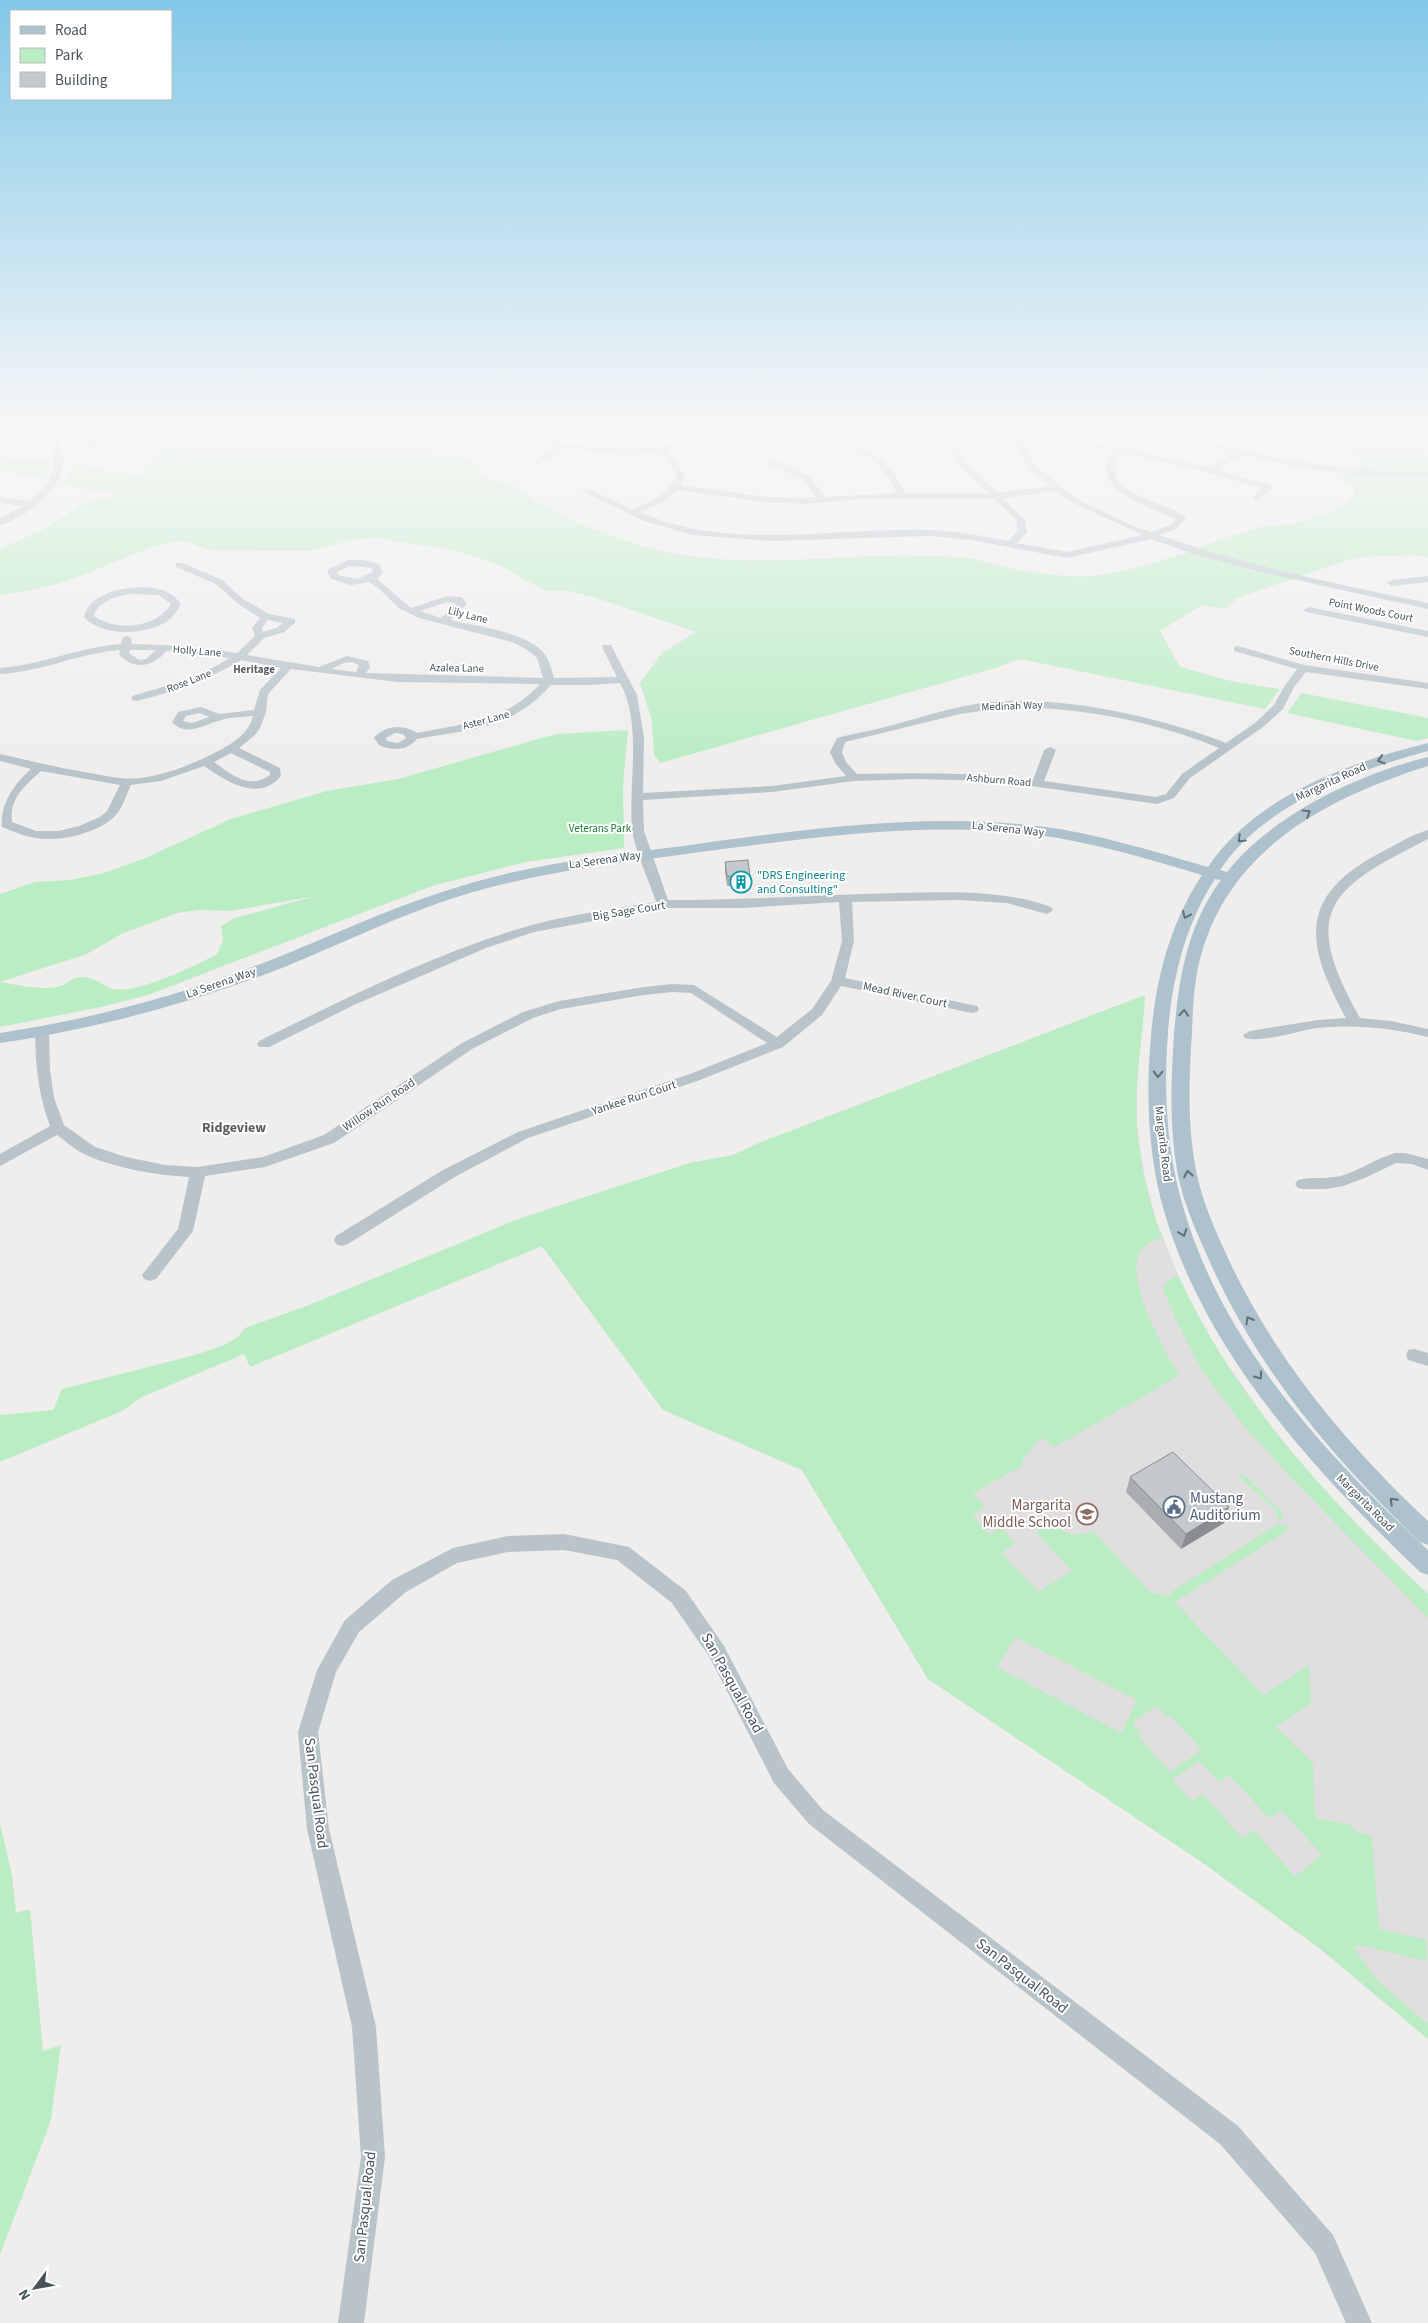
<svg xmlns="http://www.w3.org/2000/svg" width="1428" height="2323" font-family="'Source Sans 3',sans-serif">
  <style>
    .education { fill: #e0dedf }
    .green { fill: #bbedc5; fill-rule: evenodd }
    .water { fill: #89e7e9 }
    .lines { fill: none; stroke-linecap: round; stroke-linejoin: round }
    .minor { fill: #b8c4ca; fill-rule: evenodd }
    .major { fill: #adc2cc; fill-rule: evenodd }
    .wall { fill: #a9adb0 }
    .shaded-wall { fill: #898d90 }
    .building { fill: #c4c9cd; stroke: #898d90 }
    .oneway { stroke: #607076 }
    .labels { text-anchor: middle; dominant-baseline: central; stroke-width: 4; stroke-linejoin: round; paint-order: stroke }
    .far-street-label { font-size: 11px; fill: #46545a; stroke: #fff }
    .far-neighbourhood-label { font-size: 11px; font-weight: bold; fill: #5a5f62; stroke: #fff }
    .far-park-label { font-size: 11px; fill: #187937; stroke: #fff }
    .street-label { font-size: 12px; fill: #46545a; stroke: #fff }
    .culture-label { font-size: 12px; fill: #0d838f; stroke: #fff; text-anchor: start }
    .neighbourhood-label { font-size: 14px; font-weight: bold; fill: #5a5f62; stroke: #fff }
    .near-service-label { font-size: 15px; fill: #4e5e75; stroke: #fff; text-anchor: start }
    .near-education-label { font-size: 15px; fill: #785e54; stroke: #fff; text-anchor: end }
    .near-street-label { font-size: 15px; fill: #46545a; stroke: #fff }
  </style>
  <rect width="100%" height="100%" fill="#f0eded"/>
  <path class="education" d="M1145,995L1137,1083V1125L1144,1173L1156,1220L1184,1289L1218,1351L1269,1424L1316,1482L1377,1546L1428,1594V2039L1323,1951L1206,1865L928,1679L802,1470L663,1410L521,1218L690,1163L733,1155L759,1143Z"/>
  <path class="green" d="M0,430H4L6,459H49L48,470L45,478L0,472Z
    M175,430H441L435,432L431,446L439,452L478,463L479,474C490,480 502,481 513,486C525,492 536,502 548,508C587,529 629,544 672,553C758,570 845,552 932,556C944,556 956,557 968,558C980,560 992,564 1004,567C1034,573 1068,579 1099,575C1155,568 1207,542 1260,527C1268,525 1275,526 1283,525C1304,522 1340,512 1354,497V490L1332,474L1337,469L1351,471L1363,459L1227,430H1382L1428,445V557L1412,555L1358,557L1239,597L1225,609L1202,605L1160,631L1180,667L1235,682L1280,689L1265,709L1020,659L995,668L660,763L654,754L652,721L640,683L662,653L696,632L594,597L569,591H546L499,565L454,550L375,538L351,540L310,551L211,550C202,549 194,543 185,541C163,538 96,571 72,579C49,587 24,592 0,595V549L40,531L89,501L113,497L112,493L63,485L72,464L134,475L143,474L148,466L149,457L174,438Z
    M1302,693L1428,718V738L1417,741L1287,713Z
    M628,730L623,784L624,848L526,862L432,886L148,995L101,1007L0,1027V982C19,985 38,990 57,987C67,985 72,976 85,977C95,978 104,986 113,989C135,995 197,965 217,954L223,940L221,926L235,918L316,896L230,911L199,910L177,913L121,934L87,954L0,982V894L35,882L71,880L104,873L143,859L231,819L327,791L398,779L556,734Z
    M1145,995C1143,1038 1134,1082 1137,1125C1139,1163 1149,1202 1162,1237C1154,1241 1145,1244 1140,1252C1124,1278 1164,1349 1178,1374L1177,1377L1055,1447L1041,1438L1023,1459L1022,1466L973,1493L985,1507L972,1515L989,1534L1001,1527L1015,1543L1002,1553L1038,1592L1072,1571L1036,1532L1051,1523C1062,1534 1078,1538 1093,1531L1150,1592L1170,1597L1171,1592L1278,1524L1286,1526L1290,1529L1175,1602L1263,1695L1309,1665L1311,1703L1276,1727L1313,1763L1315,1818L1351,1825L1356,1832L1372,1836L1379,1929L1426,1940L1427,1961L1359,1945L1354,1948L1377,1980L1426,2023L1428,2022V2039L1323,1951L1206,1865L928,1679L802,1470L663,1410L542,1246L250,1367L244,1354L142,1397L122,1411L0,1462V1415L53,1410L62,1389L195,1355L222,1346L238,1337L245,1328L304,1307L521,1218L690,1163L733,1155L759,1143ZM1015,1637L1137,1700L1121,1733L997,1667ZM1157,1706L1166,1717L1170,1715L1202,1750L1170,1772L1138,1736L1141,1734L1132,1723ZM1199,1761L1219,1782L1229,1775L1269,1818L1281,1810L1322,1855L1295,1876L1253,1830L1242,1838L1203,1794L1192,1801L1172,1780Z
    M1178,1275C1235,1400 1330,1501 1428,1594V1618L1295,1482L1238,1419L1202,1370L1176,1319L1163,1290L1166,1282Z
    M1242,1473L1281,1511L1284,1520L1278,1519L1276,1511L1238,1475Z
    M0,1823L12,1875L16,1913L30,1909L43,2051L61,2045L51,2120L0,2255Z"/>
  <path class="water" d="M222,434L224,435L197,443L176,453L160,452L171,445Z"/>
  <g class="lines">
    <path class="minor" d="M49,430H57C59,441 64,453 63,465C60,493 26,517 0,525V518L23,506L0,503V497L29,501C59,479 56,463 49,430Z
      M105,430H113L92,452H86V448Z
      M712,430H722L701,441L667,450L685,475L681,485C725,491 772,501 817,497L802,479L771,465V461H777L808,475L825,497L896,493C883,459 855,446 821,438L820,436L824,434C861,442 890,457 905,493H988L960,466L948,444L933,430H941L954,441L966,463L998,493L1051,486L1030,470L1006,430H1014L1036,466L1077,499L1133,526L1151,532L1170,525L1176,519C1156,509 1108,497 1106,469C1105,463 1109,456 1112,451L1051,439L1047,437L1048,435L1133,450L1211,468L1234,453L1145,430H1158C1248,451 1334,475 1428,471V477C1364,479 1304,470 1242,455L1219,470L1271,485V489L1257,501L1253,498L1262,488L1187,467L1119,452C1099,500 1164,497 1186,518L1176,529L1159,535C1247,566 1337,584 1428,603V609L1257,571L1190,553L1151,539L1067,558L971,540L929,536L771,541L692,535L644,521L581,491L588,489L632,509C652,502 668,495 677,475L660,452L624,454L565,449L537,466L534,465V461L556,448L494,441L480,437L484,435C510,438 535,440 561,443C616,449 660,454 712,430ZM677,490L763,502L804,504L862,499H994L1017,521V532L1008,541C982,536 956,531 929,530C836,527 728,552 640,512L665,501ZM1056,491L1071,502L1143,535L1067,552L1017,543L1027,532L1025,520L1003,498Z
      M348,560H364L379,564L383,573L377,579L411,608L447,596L462,597L467,604L450,620C476,626 532,633 546,656C550,663 552,671 554,678L617,677L602,647L603,645H611L637,695L644,738L643,793L772,786L846,776L835,763L830,752L837,738C854,733 872,731 889,726C923,717 957,705 992,702C1062,695 1161,717 1226,743L1255,723L1274,705L1284,687L1297,669L1234,651V647L1238,646L1304,665L1428,683V689L1306,672L1294,687L1283,709L1263,727L1190,778L1174,798L1157,804L996,781L916,779L854,781L772,792L643,800L644,831L668,900C744,900 820,895 897,893C949,892 1002,889 1051,907L1053,910L1047,914L1007,903L959,900L852,902L854,941L845,978L972,1005L977,1006L979,1009L977,1012L972,1013L841,986L822,1015L783,1047L700,1080L528,1138L453,1178L348,1244L342,1246L336,1244L334,1240L336,1236L443,1170L518,1132L690,1074L767,1043L691,993L672,992L644,995L561,1009L533,1018L472,1049L334,1143L265,1167L205,1176L193,1231L156,1279L150,1281L144,1279L142,1275L178,1229L189,1177C155,1175 118,1169 86,1155C76,1151 66,1141 57,1135L0,1166V1154L50,1126C38,1092 36,1069 35,1033L37,1030L42,1029L49,1033L50,1069L54,1098L64,1125L95,1147L126,1157L165,1165L198,1167L263,1157L324,1135L462,1043L523,1012L559,1001L644,987L672,984L694,985L777,1037L812,1009L831,981L842,941L839,902L743,908H663L534,932L486,948L354,1005L269,1047H259L257,1044L259,1041C345,999 433,954 525,927C565,915 614,909 656,902C650,883 633,846 632,828C628,781 643,726 620,683L590,685H551C510,730 474,728 417,739C407,751 392,751 379,745L374,738C385,725 403,724 417,733C465,723 504,723 540,684L397,682L291,669L268,694L266,712L260,728L255,735L239,748L280,768L281,776C259,803 226,781 204,766L161,781L131,785C126,795 123,808 115,816C97,834 59,842 35,838C23,836 13,831 2,827C0,803 15,783 31,769L0,761V754C30,761 60,768 90,773C107,776 123,780 140,778C166,775 193,764 216,752C232,744 249,734 253,716C243,717 231,717 221,720C205,724 186,738 172,722L178,712L201,707L219,714L254,710L260,690L281,668L241,660C208,680 174,692 136,701L132,700V696C167,686 199,677 230,658L166,651C154,667 133,671 119,654L120,650C79,653 41,672 0,674V668C41,665 80,647 121,644L123,637L127,636L132,639L131,644L188,646L237,653L255,636L252,628L260,618L237,603L216,584L176,567V563H182L222,580L243,599L269,614L295,619V623L284,632L264,638L247,655L319,667L347,656L368,661L370,667L366,673L543,678L537,658L526,649L512,642L419,618L399,608L378,588L369,582L351,585L331,579L327,571L329,569ZM350,566L372,568L373,572L357,579L338,575L337,572ZM447,602L457,604L441,618L420,611ZM268,620L283,623L276,628L263,632L262,628ZM130,650H156L146,659L139,660L129,653ZM352,662L359,665L356,672L331,669L344,663ZM1008,707C1079,707 1153,721 1219,748L1182,774L1166,794L1156,797L1044,781L1056,750L1050,747L1044,750L1033,780C974,772 916,773 857,774L846,762L842,752L845,742L960,714ZM200,713L209,717L192,723L183,721L186,716ZM395,733L403,734L406,738L398,743L387,741L386,738ZM231,753L270,772V775C249,790 232,775 214,762ZM41,771L120,785L107,811L100,817L79,826L59,831H36L12,822C9,798 25,786 41,771Z
      M1428,576V582L1392,586L1387,583L1392,580Z
      M142,587C158,588 171,590 181,604C177,611 173,617 166,622C144,635 102,637 84,617C90,593 121,588 142,587ZM129,594L159,595L171,604C157,628 116,632 94,616C98,601 115,597 129,594Z
      M1309,607L1428,631V637L1306,612L1304,610Z
      M1428,830V839C1329,889 1299,910 1360,1018L1391,1021L1428,1029V1037C1392,1028 1355,1024 1317,1028C1298,1031 1263,1043 1245,1038L1243,1035L1250,1031L1318,1020L1346,1018C1307,947 1296,899 1376,855C1392,847 1410,835 1428,830Z
      M1395,1153H1405L1428,1159V1170L1412,1164L1396,1163L1365,1178L1343,1186L1326,1189H1303L1298,1188L1295,1184L1298,1180C1313,1176 1329,1180 1344,1175C1362,1169 1377,1158 1395,1153Z
      M1414,1349L1428,1353V1366L1408,1360L1406,1355L1408,1350Z
      M564,1534L629,1547L686,1591L724,1646L788,1769L823,1810L1238,2126L1333,2235L1372,2323H1346L1315,2253L1220,2144L809,1824L774,1783L710,1658L672,1603L617,1560L564,1550L508,1552L457,1563L406,1592L359,1632L336,1672L318,1732L329,1829L376,2027L385,2157L364,2323H338L361,2157L352,2027L307,1829L298,1732L317,1670L345,1620L392,1580L453,1548L508,1536Z"/>
    <path class="major" d="M1428,743V751C1356,770 1263,805 1220,870L1227,872C1272,815 1358,774 1428,757V766C1330,797 1233,846 1202,952C1194,978 1193,1005 1192,1032C1189,1080 1187,1128 1197,1175C1203,1203 1215,1230 1227,1256C1274,1358 1346,1444 1428,1521V1545L1420,1542C1334,1460 1258,1370 1209,1260C1197,1233 1184,1205 1178,1175C1169,1128 1171,1081 1174,1033C1179,979 1187,925 1221,880L1215,879C1183,928 1170,988 1167,1047C1164,1101 1168,1158 1184,1210C1224,1346 1327,1456 1428,1550V1575L1420,1572C1316,1473 1205,1353 1164,1211C1149,1159 1146,1102 1150,1048C1154,987 1168,926 1202,875C1149,859 1095,843 1039,835C921,820 803,839 686,854C610,864 534,873 460,896C399,915 341,944 282,968C191,1003 96,1029 0,1043V1033C93,1019 183,995 271,960C329,937 385,910 445,891C522,865 603,856 683,846C801,830 919,812 1038,826C1095,833 1152,851 1208,867C1254,797 1350,762 1428,743Z"/>
  </g>
  <path class="wall" d="M725,862L750,877V887L727,886L725,872Z
    M1130,1477L1224,1523L1181,1549L1126,1492Z"/>
  <path class="shaded-wall" d="M1229,1507L1224,1523L1181,1549L1186,1534Z"/>
  <path class="building" d="M748,860L750,877L727,876L725,862Z
    M1173,1452L1229,1507L1186,1534L1130,1477Z"/>
  <defs><path id="oneway-chevron" d="M-2-3.5L2.5 0L-2 3.5" fill="none" stroke-width="1.6" stroke-linecap="round" stroke-linejoin="round" transform="scale(1.25)"/></defs>
  <g class="oneway">
    <use href="#oneway-chevron" transform="translate(1381 760) rotate(163)"/>
    <use href="#oneway-chevron" transform="translate(1307 813) rotate(-32)"/>
    <use href="#oneway-chevron" transform="translate(1241 839) rotate(136)"/>
    <use href="#oneway-chevron" transform="translate(1186 915) rotate(114)"/>
    <use href="#oneway-chevron" transform="translate(1184 1013) rotate(-86)"/>
    <use href="#oneway-chevron" transform="translate(1158 1074) rotate(92)"/>
    <use href="#oneway-chevron" transform="translate(1188 1174) rotate(-101)"/>
    <use href="#oneway-chevron" transform="translate(1183 1233) rotate(70)"/>
    <use href="#oneway-chevron" transform="translate(1249 1320) rotate(-120)"/>
    <use href="#oneway-chevron" transform="translate(1259 1376) rotate(55)"/>
    <use href="#oneway-chevron" transform="translate(1393 1501) rotate(-135)"/>
  </g>
  <linearGradient id="sky" x2="0" y2="1"><stop stop-color="#82c8e8"/><stop offset="0.57" stop-color="#f8f7f7"/><stop offset="1" stop-color="#f8f7f7" stop-opacity="0"/></linearGradient>
  <rect width="1428" height="755" fill="url(#sky)"/>
  <defs>
    <g id="building-ring" transform="scale(1.125)"><circle r="9.5" fill="#fff" stroke="#0f9aa8" stroke-width="1.5"/><path d="M-4-6H4V6H1V3H-1V6H-4ZM-2.5-4.3h1.7v1.8h-1.7ZM.8-4.3h1.7v1.8H.8ZM-2.5-1h1.7V.8h-1.7ZM.8-1h1.7V.8H.8Z" fill="#0f9aa8"/></g>
    <g id="civic-ring" transform="scale(1.125)"><circle r="9.5" fill="#fff" stroke="#5c6f8a" stroke-width="1.5"/><path d="M-.6-6.5H3V-4.5H.6V-3L4-1V1h2V6H-6V1h2V-1L-.6-3ZM-1.2 2.5V6h2.4V2.5Z" fill="#5c6f8a"/></g>
    <g id="school-ring" transform="scale(1.125)"><circle r="9.5" fill="#fff" stroke="#8d6e63" stroke-width="1.5"/><path d="M0-5L7-2L0 1L-7-2ZM-4 1L0 2.5L4 1V4Q0 6-4 4Z" fill="#8d6e63"/></g>
  </defs>
  <g fill-rule="evenodd">
    <use href="#building-ring" x="741" y="882"/>
    <use href="#civic-ring" x="1174" y="1507"/>
    <use href="#school-ring" x="1087" y="1514"/>
  </g>
  <g class="labels">
    <g class="far-street-label">
      <text transform="translate(1371 610) rotate(11)">Point Woods Court</text>
      <text transform="translate(468 615) rotate(14)">Lily Lane</text>
      <text transform="translate(197 651) rotate(5)">Holly Lane</text>
      <text transform="translate(1334 659) rotate(11)">Southern Hills Drive</text>
      <text transform="translate(457 668) rotate(1)">Azalea Lane</text>
      <text transform="translate(189 681) rotate(-21)">Rose Lane</text>
      <text transform="translate(1012 706) rotate(-2)">Medinah Way</text>
      <text transform="translate(486 720) rotate(-15)">Aster Lane</text>
      <text transform="translate(999 780) rotate(5)">Ashburn Road</text>
    </g>
    <g class="far-neighbourhood-label">
      <text x="254" y="669">Heritage</text>
    </g>
    <g class="far-park-label">
      <text x="600" y="828">Veterans Park</text>
    </g>
    <g class="street-label">
      <text transform="translate(1331 782) rotate(-25)">Margarita Road</text>
      <text transform="translate(1008 829) rotate(6)">La Serena Way</text>
      <text transform="translate(605 860) rotate(-8)">La Serena Way</text>
      <text transform="translate(629 911) rotate(-9)">Big Sage Court</text>
      <text transform="translate(221 983) rotate(-19)">La Serena Way</text>
      <text transform="translate(905 995) rotate(12)">Mead River Court</text>
      <text transform="translate(634 1098) rotate(-18)">Yankee Run Court</text>
      <text transform="translate(379 1105) rotate(-34)">Willow Run Road</text>
      <text transform="translate(1163 1144) rotate(83)">Margarita Road</text>
      <text transform="translate(1365 1503) rotate(45)">Margarita Road</text>
    </g>
    <g class="culture-label">
      <text x="757" y="875">"DRS Engineering<tspan x="757" dy="14">and Consulting"</tspan></text>
    </g>
    <g class="neighbourhood-label">
      <text x="234" y="1128">Ridgeview</text>
    </g>
    <g class="near-service-label">
      <text x="1190" y="1498">Mustang<tspan x="1190" dy="17">Auditorium</tspan></text>
    </g>
    <g class="near-education-label">
      <text x="1071" y="1505">Margarita<tspan x="1071" dy="17">Middle School</tspan></text>
    </g>
    <g class="near-street-label">
      <text transform="translate(732 1683) rotate(61)">San Pasqual Road</text>
      <text transform="translate(316 1793) rotate(83)">San Pasqual Road</text>
      <text transform="translate(1022 1976) rotate(38)">San Pasqual Road</text>
      <text transform="translate(365 2207) rotate(-84)">San Pasqual Road</text>
    </g>
  </g>
  <rect x="10" y="10" width="162" height="90" fill="#ffffff" stroke="#b5bbbd"/>
  <rect x="20" y="26" width="25" height="8" fill="#adc2cc" stroke="#b5bbbd"/>
  <text x="55" y="35" font-size="15" fill="#46545a">Road</text>
  <rect x="20" y="48" width="25" height="15" fill="#bbedc5" stroke="#b5bbbd"/>
  <text x="55" y="60" font-size="15" fill="#46545a">Park</text>
  <rect x="20" y="72" width="25" height="15" fill="#c4c9cd" stroke="#b5bbbd"/>
  <text x="55" y="85" font-size="15" fill="#46545a">Building</text>
  <g transform="translate(35 2288) rotate(238)" stroke="#ffffff" stroke-width="4" paint-order="stroke">
  <path d="M0-4L9 19L0 12L-9 19Z" fill="#46545a"/>
  <text y="-8" font-size="14" font-weight="bold" text-anchor="middle" fill="#46545a">N</text>
  </g>
</svg>
